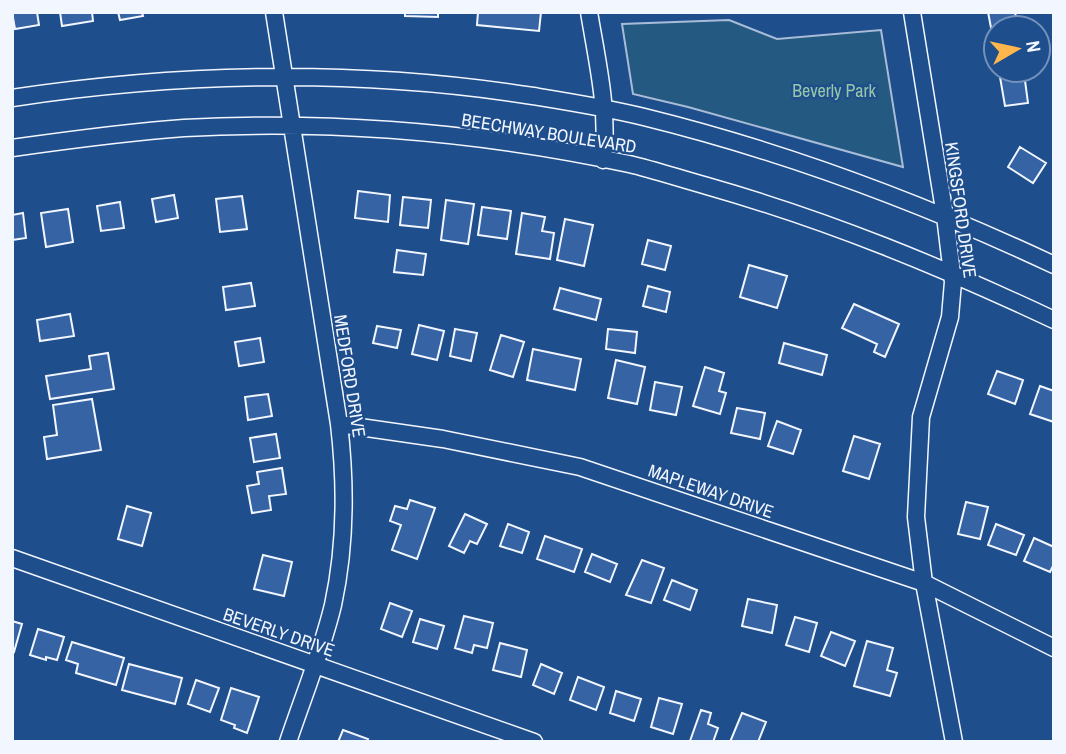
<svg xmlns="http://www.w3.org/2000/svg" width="1066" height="754" font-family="'Archivo Narrow',sans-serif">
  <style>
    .green { fill: #245a82; stroke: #a8bbd7; stroke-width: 2 }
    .building { fill: #3563a3; stroke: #f2f6ff; stroke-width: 2 }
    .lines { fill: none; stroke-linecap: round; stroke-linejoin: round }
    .street-casing { stroke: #f2f6ff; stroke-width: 19 }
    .street { stroke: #1f4e8c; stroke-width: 16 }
    .labels { text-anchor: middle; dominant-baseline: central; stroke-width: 5; stroke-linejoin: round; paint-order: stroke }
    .park-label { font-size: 18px; fill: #97c8a6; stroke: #1f4e8c }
    .street-label { font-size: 18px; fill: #f2f6ff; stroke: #1f4e8c }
  </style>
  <rect width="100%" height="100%" fill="#1f4e8c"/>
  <path class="green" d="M729,20L777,39L881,30L903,167L688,107L633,94L622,24Z"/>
  <path class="building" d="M12,12H37L39,25L15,29Z
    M60,12H92L93,21L62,26Z
    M118,12H142L143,16L120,20Z
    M405,12H438V17L405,16Z
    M478,12H541L539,31L477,25Z
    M988,12H1015L1018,28H996V32L992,33Z
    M1024,73L1028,103L1005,106L1000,77Z
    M1020,147L1046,163L1033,183L1008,167Z
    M358,191L390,195L388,222L355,218Z
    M174,195L178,218L156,222L152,199Z
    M242,196L247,229L220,232L216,199Z
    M403,197L431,200L428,228L400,225Z
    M446,200L474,204L468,244L441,240Z
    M120,202L124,228L101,231L97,206Z
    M482,207L511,211L507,239L478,235Z
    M68,209L73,242L46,247L41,213Z
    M23,213L26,238L12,240V215Z
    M522,213L545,217L542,231L554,233L550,259L516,254Z
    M565,219L593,225L584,266L557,260Z
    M648,240L671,246L665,270L642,264Z
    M397,250L426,254L423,275L394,272Z
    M749,265L787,276L777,308L740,297Z
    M251,283L255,306L226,310L223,287Z
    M648,286L670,292L666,312L643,306Z
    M560,288L601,299L596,320L554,309Z
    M854,304L899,324L885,357L874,352L877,344L842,328Z
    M70,314L74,336L40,341L37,320Z
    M419,325L444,331L437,360L412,354Z
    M377,326L401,330L397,348L373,343Z
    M455,329L477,333L471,361L450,356Z
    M608,329L637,332L635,353L606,349Z
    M501,335L524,342L513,377L490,370Z
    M260,338L264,362L239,366L235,342Z
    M784,343L827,355L822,375L779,363Z
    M533,349L581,359L575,390L527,380Z
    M108,353L114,389L50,399L46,376L91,369L89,356Z
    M616,360L645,367L637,404L608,398Z
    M705,367L724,373L719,391L726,393L720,414L693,406Z
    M997,371L1023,380L1015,404L988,394Z
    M655,382L682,387L676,415L650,410Z
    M1040,386L1054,391V422L1030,414Z
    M268,394L272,416L248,420L245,397Z
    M92,399L101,450L47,459L44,437L57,435L53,405Z
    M737,408L765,413L760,439L731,433Z
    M777,421L801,430L793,454L768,446Z
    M276,434L280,458L254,462L250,438Z
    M854,436L880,444L869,479L843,471Z
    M282,468L286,494L269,496L271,510L252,513L247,486L259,484L257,472Z
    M410,500L435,508L417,559L392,550L401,525L390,521L395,506L407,509Z
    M966,502L988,507L980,539L958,534Z
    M127,506L151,513L142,546L118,539Z
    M465,514L487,524L477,544L470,541L464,553L449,546Z
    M508,524L529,532L522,553L500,546Z
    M996,524L1024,535L1016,555L988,545Z
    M545,536L582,549L574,572L537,559Z
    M1034,538L1054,547V564L1050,572L1024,561Z
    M592,554L617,564L610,582L585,572Z
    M263,555L292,562L284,596L254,589Z
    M642,560L664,568L651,603L626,595Z
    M672,580L697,590L690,610L664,600Z
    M748,599L777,605L772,633L742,626Z
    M390,603L412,611L402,637L381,629Z
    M464,616L493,623L487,648L474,645L472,653L455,648Z
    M795,617L817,623L809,652L786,645Z
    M420,619L444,626L437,649L413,642Z
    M12,621L22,624L14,652L12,651Z
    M38,629L64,637L57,660L46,657V660L30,655Z
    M831,632L855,641L845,666L821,656Z
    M867,641L893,648L887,670L897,673L890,696L854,686Z
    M72,642L124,658L116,685L76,673L78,664L66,660Z
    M500,643L527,650L521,677L493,670Z
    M129,664L182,678L175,704L122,690Z
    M541,664L562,673L554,694L533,685Z
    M578,677L604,687L596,710L570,700Z
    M196,680L219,688L210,712L188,704Z
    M231,688L259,697L247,733L234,728L235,725L221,720Z
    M616,691L641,699L634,721L610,713Z
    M659,698L682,704L673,734L651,727Z
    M701,710L711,713L708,724L718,728L713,742L690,741Z
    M742,713L766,722L758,742H730Z
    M343,730L368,739L367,742H338Z"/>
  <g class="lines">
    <g class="street-casing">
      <path id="street" d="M274,12L339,424C346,484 346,545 333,605C322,651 303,697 288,742
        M589,12C597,61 609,110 603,160
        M912,12L945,216L953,282L950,317L921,417L916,517L924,583L954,742
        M12,98C185,72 360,69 533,96C570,102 608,108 644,117C786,152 922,203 1054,265
        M12,148C69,140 126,132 184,128C332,120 484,133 629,164C655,170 681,179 707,186C830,221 939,266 1054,320
        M339,424L443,439L580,467L924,583L1054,648
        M12,558L534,742"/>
    </g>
    <use href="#street" class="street"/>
  </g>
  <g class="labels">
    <g class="park-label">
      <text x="834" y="90">Beverly Park</text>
    </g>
    <g class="street-label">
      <text transform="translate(549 133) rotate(9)">BEECHWAY BOULEVARD</text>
      <text transform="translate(961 210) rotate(82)">KINGSFORD DRIVE</text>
      <text transform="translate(350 376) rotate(81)">MEDFORD DRIVE</text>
      <text transform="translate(711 491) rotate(19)">MAPLEWAY DRIVE</text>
      <text transform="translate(279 632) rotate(19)">BEVERLY DRIVE</text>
    </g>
  </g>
  <rect width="1066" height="754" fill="none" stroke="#f2f6ff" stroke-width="28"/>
  <g transform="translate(1017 49) rotate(81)"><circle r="33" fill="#1f4e8c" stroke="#7391ba" stroke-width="2"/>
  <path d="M0-5L12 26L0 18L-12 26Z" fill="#ffb74d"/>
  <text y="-10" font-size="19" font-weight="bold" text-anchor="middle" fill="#f2f6ff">N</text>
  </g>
</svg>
